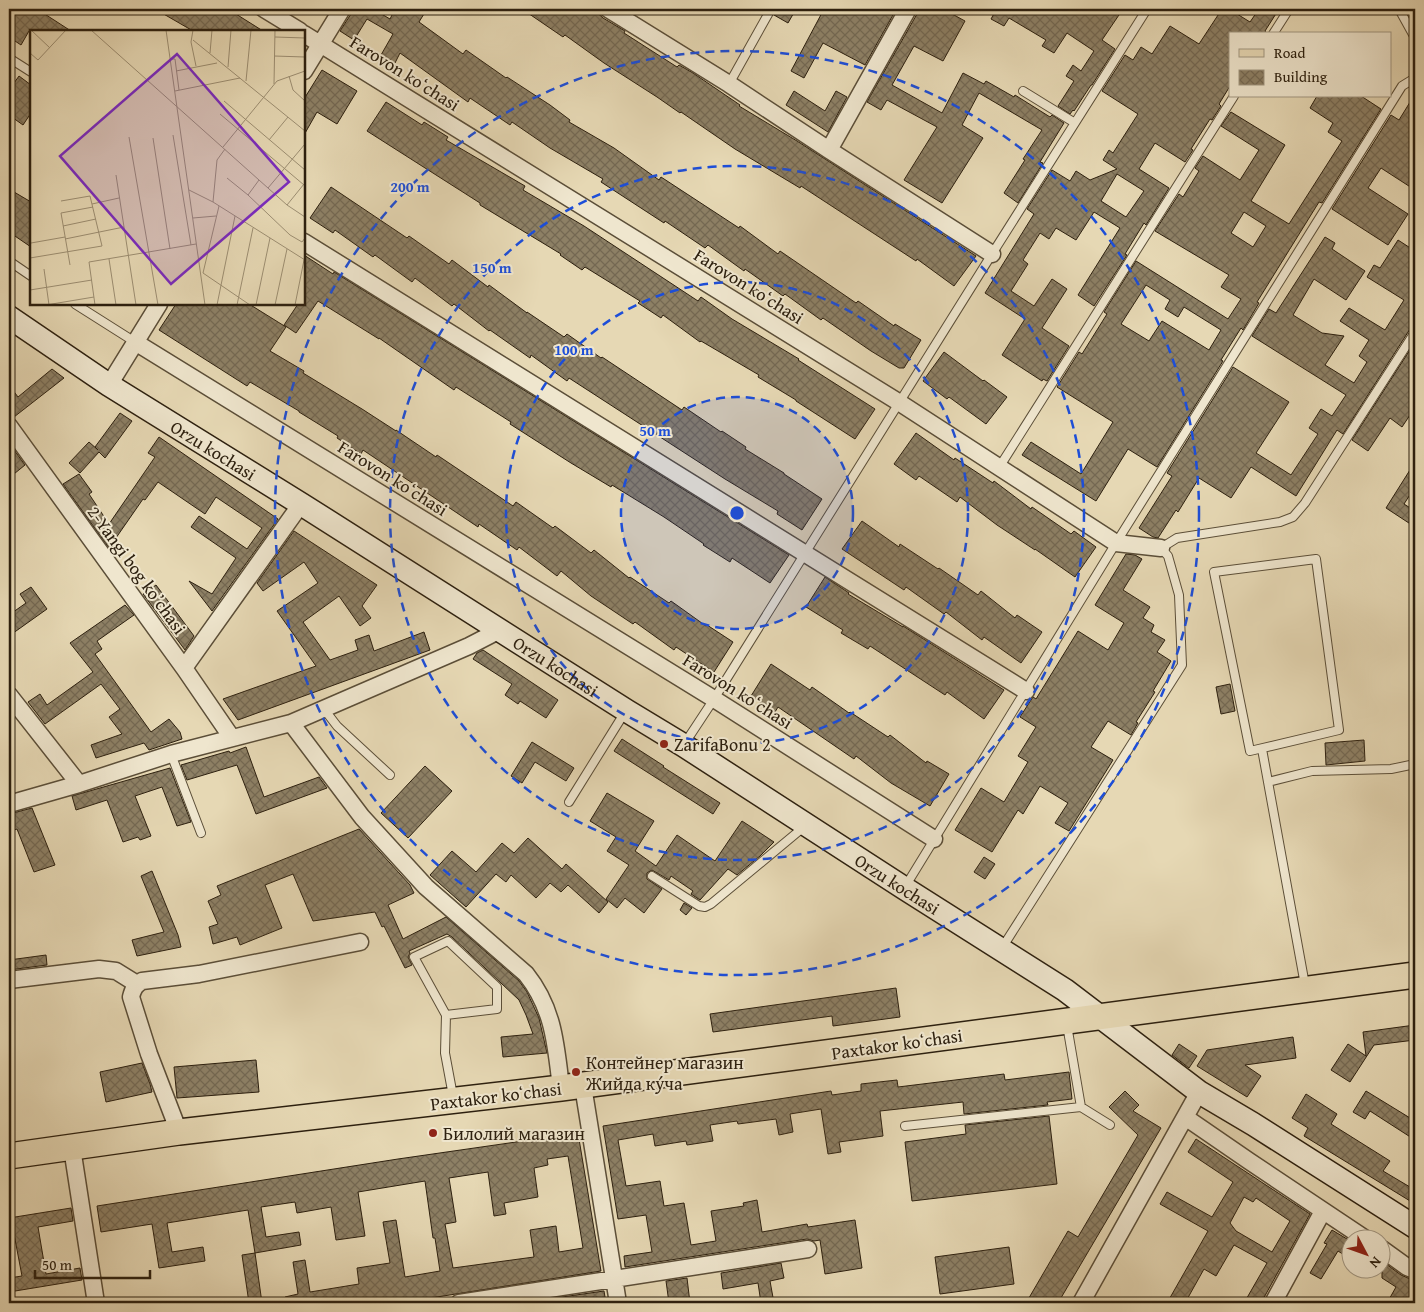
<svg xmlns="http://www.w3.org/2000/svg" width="1424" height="1312" font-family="'Gentium Book Plus',serif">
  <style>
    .building { fill: url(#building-cross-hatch); stroke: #2d200f; fill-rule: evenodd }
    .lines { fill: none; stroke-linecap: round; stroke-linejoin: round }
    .service-casing { stroke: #5b4e38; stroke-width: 10 }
    .minor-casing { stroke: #5b4e38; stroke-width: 19 }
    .secondary-casing { stroke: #2d200f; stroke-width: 25 }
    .primary-casing { stroke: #2d200f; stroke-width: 28 }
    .service { stroke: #efe6ce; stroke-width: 8 }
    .minor { stroke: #efe6ce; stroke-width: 16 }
    .secondary { stroke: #efe6ce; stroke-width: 22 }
    .primary { stroke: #e6d8b4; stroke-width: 25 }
    .ring { fill: none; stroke: #1d4ed8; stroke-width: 2.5; stroke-dasharray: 9 6 }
    .poi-dot { fill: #8f2418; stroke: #efe6ce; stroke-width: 2 }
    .labels { text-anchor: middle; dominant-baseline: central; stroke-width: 4; stroke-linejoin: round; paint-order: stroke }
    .street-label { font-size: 18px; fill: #2d200f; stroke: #efe6ce }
    .poi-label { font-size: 18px; fill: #2d200f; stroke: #efe6ce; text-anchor: start }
    .inset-road { fill: none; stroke: #9c8e72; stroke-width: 1 }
    .view { fill: #7b2cbf; fill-opacity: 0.15; stroke: #7b2cbf; stroke-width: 2.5 }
    .inset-edge { fill: none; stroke: #2d200f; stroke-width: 2.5 }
    .centre { fill: #1d4ed8; stroke: #efe6ce; stroke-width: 2.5 }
    .ring-label { font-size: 15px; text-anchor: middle; font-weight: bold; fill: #1d4ed8; stroke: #efe6ce; stroke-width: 4; stroke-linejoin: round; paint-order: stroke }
  </style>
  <defs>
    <pattern id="building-cross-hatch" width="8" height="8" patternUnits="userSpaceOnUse" patternTransform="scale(1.25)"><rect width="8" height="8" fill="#8d8065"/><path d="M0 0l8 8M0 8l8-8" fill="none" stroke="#746852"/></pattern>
  </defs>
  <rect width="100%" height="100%" fill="#e6d8b4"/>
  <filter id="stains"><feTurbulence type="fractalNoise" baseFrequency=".004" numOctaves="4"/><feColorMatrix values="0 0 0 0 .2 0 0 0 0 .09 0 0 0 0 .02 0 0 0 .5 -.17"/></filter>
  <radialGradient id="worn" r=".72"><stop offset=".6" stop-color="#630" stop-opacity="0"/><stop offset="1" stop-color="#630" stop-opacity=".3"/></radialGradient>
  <path class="building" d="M9,9H37L71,31H29L21,45L9,37Z
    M155,9H228L263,31H193Z
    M352,9H373L390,19L395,9H427L419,22L463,54L466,50L506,78L507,77L550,105L570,120L569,122L614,148L659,180L661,177L739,228L740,226L778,254L780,251L856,303L858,301L894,326L895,324L921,340L904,368H899L871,351L823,318L821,320L785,294L783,296L745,269L744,271L708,245L705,248L665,221L664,223L601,182L603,179L550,148L512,122L510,125L470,98L468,102L400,53L395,63L381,55L393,34L367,19L354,40L340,31L351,14Z
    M522,9H593L603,18L625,31L624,33L677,67L679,65L693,73L740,105L739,106L797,141L976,256L954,286L917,259L916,261L801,186L800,188L735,149L681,112L680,113L657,97L604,63L565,35L563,37Z
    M777,9H796L788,23L774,15Z
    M824,9H880L893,15L865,65L823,43L804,78L791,71Z
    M918,9H943L965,21L943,61L914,46L892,85L942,113L963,73L984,84L986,81L1014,97L1015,95L1050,117L1052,115L1064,123L1040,162L1043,163L1018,203L1004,193L1025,160L1023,159L1042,130L979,93L962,125L983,138L942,203L904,180L937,127L887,100L881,110L867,102L917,14Z
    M994,9H1123L1102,40L1115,49L1092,85H1091L1074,111L1073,110L1070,114L1058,106L1074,81L1066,76L1073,65L1081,71L1094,51L1067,33L1054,53L1042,46L1046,40L1009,18L1004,26L991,19L996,10Z
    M1222,9H1229L1250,22L1259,9H1279L1265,31L1267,34H1230V86L1219,104L1221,106L1212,120L1210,119L1191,149L1193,150L1185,162L1155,143L1139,169L1169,188L1146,225L1144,223L1125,254L1127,255L1094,306L1078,295L1120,228L1094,212L1076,240L1056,228L1049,239L1040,233L1023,260L1028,264L1011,291L1034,306L1052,279L1067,289L1042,328L1069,346L1047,381L1043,379L1042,381L1002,355L1025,319L985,293L1034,214L1027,209L1052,170L1070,181L1076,171L1090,180L1117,169L1103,160L1109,150L1113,153L1138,114L1102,91L1125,55L1133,60L1141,47L1152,54L1170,26L1199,44ZM1117,174L1144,191L1126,217L1101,201Z
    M322,70L357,91L337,124L317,112L304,135V99Z
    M19,76L31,85V113L23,125L9,115V90Z
    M794,91L825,111L836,91L847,97L828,132L786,105Z
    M1415,94V190L1381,168L1368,188L1408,214L1388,245L1332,209L1391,115L1399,120Z
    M1317,96H1361L1381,109L1322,203L1319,202L1257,302L1259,303L1243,330L1241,328L1221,360L1223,361L1157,467L1128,449L1096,501L1022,455L1031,442L1081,474L1113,422L1057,387L1079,352L1082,354L1107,314L1104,312L1136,261L1228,319L1241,299L1221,287L1229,275L1155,231L1179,194L1183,197L1199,171L1195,168L1203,156L1240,180L1259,150L1221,126L1231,112L1285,145L1251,201L1289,224L1342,141L1328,132L1333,123L1310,108ZM1244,212L1266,226L1253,247L1231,233ZM1146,285L1170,300L1165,309L1178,317L1184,307L1221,330L1209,350L1162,321L1149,341L1121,324Z
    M386,102L422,125L424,122L448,137L446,140L525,186L523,190L584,226L698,301L701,297L732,319L799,359L798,360L875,409L855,439L796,401V400L758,377L759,375L701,341L700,342L663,315L661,318L638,303L640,301L585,267L582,270L560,255L561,254L480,205V203L367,131Z
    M331,187L407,238L409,236L449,264L452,260L488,287L489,285L527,313V312L564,337L567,334L601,358L602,357L682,410L684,407L721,432L722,431L746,447L745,449L784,473V474L822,499L802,530L777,514L778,511L725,479L569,378L567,381L531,355L530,358L490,330L489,331L454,304L452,306L415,278L412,282L375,255L373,257L335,230L333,233L310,218Z
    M9,189L31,202V247L9,232Z
    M1325,237L1335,243L1332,249L1365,271L1346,300L1314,279L1293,315L1322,333L1344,336L1325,365L1354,383L1367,362L1359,356L1369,340L1340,321L1349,308L1385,330L1404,300L1367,277L1374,265L1380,268L1398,240L1415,251V326L1410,329L1343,434L1337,430L1296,496L1251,467L1231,498L1199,478L1178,512L1176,510L1158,538L1153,537L1139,528L1172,476L1167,473L1233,367L1289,402L1256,453L1291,475L1318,434L1309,428L1321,409L1332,416L1346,395L1252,336L1269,309L1276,313Z
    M304,255L333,274L334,272L789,555L770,583L732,558L730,562L703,545L704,544L664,517L612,485L611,487L571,463L510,424L511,422L456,387L454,390L379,338V339L318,301L296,333L284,325L298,304H304Z
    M176,304H249L286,327L270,351L304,371L303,373L362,409L396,431V430L436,457L437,455L513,506L516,502L553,528L555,526L591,553L594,550L629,578L630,577L669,603L671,601L706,626L707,625L733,642L714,672L676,647L674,650L635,622L633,624L591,596L561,571L557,576L519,547L517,550L479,524L478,527L363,450L361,454L337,438L338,436L299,412V411L250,382L247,386L159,330Z
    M1415,342V418L1410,415L1402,427L1390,418L1368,451L1352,440Z
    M944,352L983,381L984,380L1007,397L986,424L949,397L947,399L923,381Z
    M52,369L64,378L14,417L9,416V385L18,397Z
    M120,413L132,421L105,458L99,452L80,473L69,463L89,442L98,450L95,447Z
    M916,433L954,460L955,458L993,483L994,481L1031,509L1032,507L1071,534L1074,531L1096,547L1075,577L1035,549V550L997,525L960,497L957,502L919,476L916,480L894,464Z
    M159,437L278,519L212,611L189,581L212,594L236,558L191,527L199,516L247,549L262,528L216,497L205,514L158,482L145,500L143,499L109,548L63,484L79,474L92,492L89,494L109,524L155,457L148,453Z
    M9,443L25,465L9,478Z
    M1415,462V487L1404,504L1415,511V527L1386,508Z
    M862,521L899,547L900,544L938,569L939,568L978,595L981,591L1015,618L1017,615L1042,632L1021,663L984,637L982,640L946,612L944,614L906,587L904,590L842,549Z
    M294,531L377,585L362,606L371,618L360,626L339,596L303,622L330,660L358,650L355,640L369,635L374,651L424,632L430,650L238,720L223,699L316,666L277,611L318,583L304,562L263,591L257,583Z
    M1126,554L1135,555L1142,559L1123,590L1150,607L1143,618L1154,625L1151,632L1165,640L1157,652L1171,661L1153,691L1155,692L1136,722L1138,723L1131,735L1108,721L1091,747L1113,760L1069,831L1055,823L1068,803L1040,786L1023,814L1018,810L992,852L955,830L981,788L1004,802L1028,762L1018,756L1036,727L1020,717L1031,700L1033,697L1036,699L1078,631L1108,650L1124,623L1095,605Z
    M825,577L849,593L848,594L903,627V626L1004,690L984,719L947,692L945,695L870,646L868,649L841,633L843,630L806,607Z
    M156,585L194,636L185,650L143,594Z
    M31,587L47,609L9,636V615L26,603L20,594Z
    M125,605L134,615L97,641L102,649L95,654L151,732L169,719L180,732L182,739L149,750L144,743L96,758L91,745L122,734L109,717L120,709L101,684L45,724L28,702L40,694L47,705L93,672L70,643Z
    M483,650L558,700L546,718L520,701L518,704L505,695L512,684L473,659L477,653Z
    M771,664L810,690L812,687L849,713L850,712L888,737L890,735L926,763L927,761L949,774L930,806L891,783L856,756L854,759L778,707L775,712L751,696Z
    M1230,684L1235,711L1221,714L1216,687Z
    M622,739L664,766L663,767L720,803L713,814L614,751Z
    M1364,740L1365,761L1326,765L1325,743Z
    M532,742L574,768L566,781L535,762L522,783L511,776Z
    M246,747L264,797L319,777L327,788L256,814L237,765L187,780L181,765L229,751L230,753Z
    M425,766L452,791L408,838L381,813Z
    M170,768L191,822L177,826L162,787L135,796L151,836L140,840L138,837L123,842L107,800L76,810L72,796Z
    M607,793L654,821L635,851L656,866L677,835L715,861L742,821L774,842L760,856L737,875L728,869L700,900L691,894L693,891L671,876L669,880L652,870L647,873V879L662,889L644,913L625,898L617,908L606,899L629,865L607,851L616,837L590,821Z
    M32,808L55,865L34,872L17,829L9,832V814Z
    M359,829L410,885L414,893L388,905L403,939L446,917L519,981L527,992L539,1018L547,1053L503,1057L501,1037L533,1034L526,1015L519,1000L452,937L447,934L409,951L410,953L408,957L412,965L405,968L384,926L382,927L375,912L313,921L293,874L265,885L282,928L240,945L237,937L213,944L209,927L218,924L208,901L221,895L217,886Z
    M528,838L562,869L566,864L608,902L599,913L568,885L561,892L550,883L536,898L511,875L506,882L496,874L466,907L430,875L452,851L476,872L502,843L514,853Z
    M984,857L995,864L985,879L974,872Z
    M152,871L178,935L181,947L137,956L132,940L164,932L141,876Z
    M684,903L692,908L686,915L680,910Z
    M46,955L47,965L9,970V960Z
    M896,988L900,1017L833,1026L832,1016L713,1032L710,1014Z
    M1415,1025V1040L1374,1045L1350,1082L1331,1070L1348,1044L1366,1056L1363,1032Z
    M1293,1037L1296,1058L1245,1065L1261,1076L1247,1097L1197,1066L1207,1050Z
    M1179,1044L1197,1056L1189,1068L1172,1055Z
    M256,1060L259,1092L177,1098L174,1067Z
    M142,1063L150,1084L152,1092L106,1102L100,1072Z
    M1069,1072L1072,1099L1047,1102L1048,1105L964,1114L963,1102L880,1111L883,1136L839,1142L841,1152L828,1154L821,1109L790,1114L793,1132L779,1135L776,1119L738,1124L737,1121L710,1125L713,1141L687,1145L686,1141L655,1146L653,1134L618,1140L626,1186L660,1181L664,1206L684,1203L691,1245L716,1241L711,1211L744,1206L743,1203L757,1200L762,1232L807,1224L808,1227L855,1220L862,1268L825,1274L820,1240L814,1241L807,1239L625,1267L624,1256L652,1252L646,1215L618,1219L603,1126L831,1091L832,1095L861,1091V1084L897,1080L898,1087L1004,1074L1005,1080Z
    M1125,1091L1139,1105L1133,1111L1161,1128L1058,1303H1026L1068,1231L1078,1237L1138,1135L1109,1107Z
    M1366,1091L1415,1121V1140L1370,1111L1365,1119L1353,1112Z
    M1306,1094L1337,1114L1331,1124L1390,1161L1383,1171L1415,1190V1204L1304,1136L1308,1128L1292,1118Z
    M1049,1116L1057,1184L912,1201L905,1142L966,1134L965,1125Z
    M578,1133L601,1271L399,1303H286L285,1297L298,1294L293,1262L305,1260L310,1292L359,1284L357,1268L390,1263L383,1222L396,1220L405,1277L440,1271L435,1238H433L425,1181L358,1192L365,1236L336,1240L331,1207L297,1213L295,1202L261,1207L266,1237L299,1232L301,1245L255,1253L248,1210L167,1223L172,1252L203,1247L205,1261L159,1268L152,1224L101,1232L97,1206L398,1159L530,1140L531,1142ZM568,1156L583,1248L559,1252L556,1226L530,1230L534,1257L453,1268L445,1224L456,1222L449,1178L488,1172L494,1216L506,1214L504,1203L538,1197L534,1168L548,1165L547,1159Z
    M1196,1139L1310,1214L1261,1303H1244L1267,1263L1234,1245L1216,1276L1204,1269L1185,1303H1167L1208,1231L1160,1204L1167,1192L1212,1217L1233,1182L1188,1152ZM1244,1197L1253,1202L1256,1198L1290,1221L1272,1252L1236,1231L1230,1223Z
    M71,1208L73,1221L38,1227L46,1274L80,1268L82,1280L9,1292V1278L22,1276L14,1234L9,1235V1218Z
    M1332,1230L1352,1242V1260L1338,1251L1321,1279L1310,1273L1327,1244L1324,1243Z
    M1009,1247L1014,1284L940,1294L935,1257Z
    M255,1253L262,1303H249L242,1255Z
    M1382,1261L1401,1275L1415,1281V1299L1410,1296L1405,1303H1387L1396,1287L1382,1278Z
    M781,1263L784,1278L770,1281L774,1303H761L758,1283L723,1289L721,1273Z
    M687,1278L690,1303H669L666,1281Z
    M604,1291L606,1303H556L555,1298Z"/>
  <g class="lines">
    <g class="service-casing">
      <path id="service" d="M1399,9L1415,38
        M1273,34L1289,9
        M9,58L31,72
        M729,84L771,9
        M1023,91L1075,123
        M9,261L31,276
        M75,304L135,342
        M1000,466L1234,96
        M1316,559L1339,730L1250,751L1214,572Z
        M324,709L337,726L390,775
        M685,743L714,699L992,254L1147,9
        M1262,749L1305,985
        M171,754L201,833
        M1268,782L1312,771L1391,769L1415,764
        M569,802L625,712
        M652,876L699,906L705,907L711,904L805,826
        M905,887L1116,543L1402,86L1415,78
        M1002,948L1182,665L1179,595L1168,556L1161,548L1177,538L1280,522L1293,517L1305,503L1415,332
        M446,1015L414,957L448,941L497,987V1009L446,1015L445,1053L453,1096
        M1081,1107L1110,1125
        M905,1126L1081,1107L1067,1025"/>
    </g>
    <g class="minor-casing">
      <path id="minor" d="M264,9L300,31
        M608,9L729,84L829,150L992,254
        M304,34L900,403L1116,543L1161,548
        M304,71L342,9
        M829,150L908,9
        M304,242L1026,691
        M135,342L714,699L934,839
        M109,385L159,304
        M9,426L184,668L232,738
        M184,668L301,504
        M9,695L79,784
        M291,723L362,817L426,887L526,974C554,1009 556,1046 561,1088
        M9,804L79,784L171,754L291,723L469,646L500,630
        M9,980L99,969L116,971L137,984
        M583,1086L618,1303
        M1185,1117L1249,1161L1367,1240
        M179,1132L149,1054L131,997C133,989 135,985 142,981L199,974L360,942
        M72,1148L96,1303
        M1382,1249L1407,1267L1412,1269L1415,1267
        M459,1303L808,1249
        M1081,1303L1199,1092
        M1273,1303L1323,1211"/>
    </g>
    <g class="secondary-casing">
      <g id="secondary">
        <path id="s1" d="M9,317L109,385L301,504L627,711L683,745L904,888L1065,990L1199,1092L1253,1124L1415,1227"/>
      </g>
    </g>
    <g class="primary-casing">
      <path id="primary" d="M9,1156L179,1132L561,1088L1415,975"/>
    </g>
    <use href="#service" class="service"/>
    <use href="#minor" class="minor"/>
    <use href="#secondary" class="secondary"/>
    <use href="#primary" class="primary"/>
  </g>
  <circle cx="737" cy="513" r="116" fill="#1d4ed8" fill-opacity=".12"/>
  <g class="ring">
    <circle cx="737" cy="513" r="116"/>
    <circle cx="737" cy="513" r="231"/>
    <circle cx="737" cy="513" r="347"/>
    <circle cx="737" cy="513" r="462"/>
  </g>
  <g class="poi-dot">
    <circle cx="664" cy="744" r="5"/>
    <circle cx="576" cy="1072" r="5"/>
    <circle cx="433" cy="1133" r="5"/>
  </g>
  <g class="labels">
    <g class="street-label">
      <text transform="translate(405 73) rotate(32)">Farovon koʻchasi</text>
      <text transform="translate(749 286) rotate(32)">Farovon koʻchasi</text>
      <text stroke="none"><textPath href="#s1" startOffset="244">Orzu kochasi</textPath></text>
      <text transform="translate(393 478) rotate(32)">Farovon koʻchasi</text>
      <text transform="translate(137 570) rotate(54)">2-Yangi bog koʼchasi</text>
      <text stroke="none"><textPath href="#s1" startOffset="649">Orzu kochasi</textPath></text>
      <text transform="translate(738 691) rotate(32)">Farovon koʻchasi</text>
      <text stroke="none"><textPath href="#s1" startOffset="1054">Orzu kochasi</textPath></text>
      <text transform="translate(897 1044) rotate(-8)">Paxtakor koʻchasi</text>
      <text transform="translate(496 1096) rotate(-7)">Paxtakor koʻchasi</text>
    </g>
    <g class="poi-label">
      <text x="674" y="744">ZarifaBonu 2</text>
      <text x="586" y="1062">Контейнер магазин<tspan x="586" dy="21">Жийда ку́ча</tspan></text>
      <text x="443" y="1133">Билолий магазин</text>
    </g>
  </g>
  <g transform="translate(30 30)">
    <rect width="275" height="275" fill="#e6d8b4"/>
    <path class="inset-road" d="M1,0L20,18M61,0L257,175L275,187M136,0L175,275M163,0L161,12L166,36M245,7L275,8M163,10L275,101M0,23L8,30L36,0M180,23L182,0M244,26L275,27M140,29H145L149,60M198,37L201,0M146,41L187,33M259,46L263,60L275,71M216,51L221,0M244,54L245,0M145,61L210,48M194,71L275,140M190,84L274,155M143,105L161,215M99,107L128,275M123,108L140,219M239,110L258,87M193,117L247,51L275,41M86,145L106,275M197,148L218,165L229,150M238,158L275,114M159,160L183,172L275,230M218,165L260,205L272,212L275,208M183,172L187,130L195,119M62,174L89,168M257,175L274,154M163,188L186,186M33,196L66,189M35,209L94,197M1,213L35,207M0,228L72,216L60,166L31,171M79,229L86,275M40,235L31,183L63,177M14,239L19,275M173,243L189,176M173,243L220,275M0,260L62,250M16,275L64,267M65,275L59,232L166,214M187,275L205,186M207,275L223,198M226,275L240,208M245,275L257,219M265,275L274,230"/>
    <path class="view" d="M147,24L259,152L141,254L30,126Z"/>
    <rect width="275" height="275" class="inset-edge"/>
  </g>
  <circle cx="737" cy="513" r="8" class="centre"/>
  <g class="ring-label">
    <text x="410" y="192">200 m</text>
    <text x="492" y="273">150 m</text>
    <text x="574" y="355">100 m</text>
    <text x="655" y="436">50 m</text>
  </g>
  <rect width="1424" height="1312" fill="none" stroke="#e6d8b4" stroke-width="30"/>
  <rect x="10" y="10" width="1404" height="1292" fill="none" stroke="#2d200f" stroke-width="2.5"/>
  <rect x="15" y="15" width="1394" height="1282" fill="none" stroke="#2d200f"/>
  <rect x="1229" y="32" width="162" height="65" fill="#efe6ce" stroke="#a19782"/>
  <rect x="1239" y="49" width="25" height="8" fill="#e6d8b4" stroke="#a19782"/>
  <text x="1274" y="58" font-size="15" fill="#2d200f">Road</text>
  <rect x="1239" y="70" width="25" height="15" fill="url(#building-cross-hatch)" stroke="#a19782"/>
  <text x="1274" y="82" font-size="15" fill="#2d200f">Building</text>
  <g transform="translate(1366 1254) rotate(131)"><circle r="24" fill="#efe6ce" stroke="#a19782"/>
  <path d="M0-4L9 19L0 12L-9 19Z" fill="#8f2418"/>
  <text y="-8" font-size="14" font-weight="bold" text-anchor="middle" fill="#2d200f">N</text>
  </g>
  <path d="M35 1270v8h115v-8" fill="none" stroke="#2d200f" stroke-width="2.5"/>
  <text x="42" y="1270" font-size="15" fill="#2d200f" stroke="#efe6ce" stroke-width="4" paint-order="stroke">50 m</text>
  <rect width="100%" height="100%" filter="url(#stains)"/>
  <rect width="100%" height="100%" fill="url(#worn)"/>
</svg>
